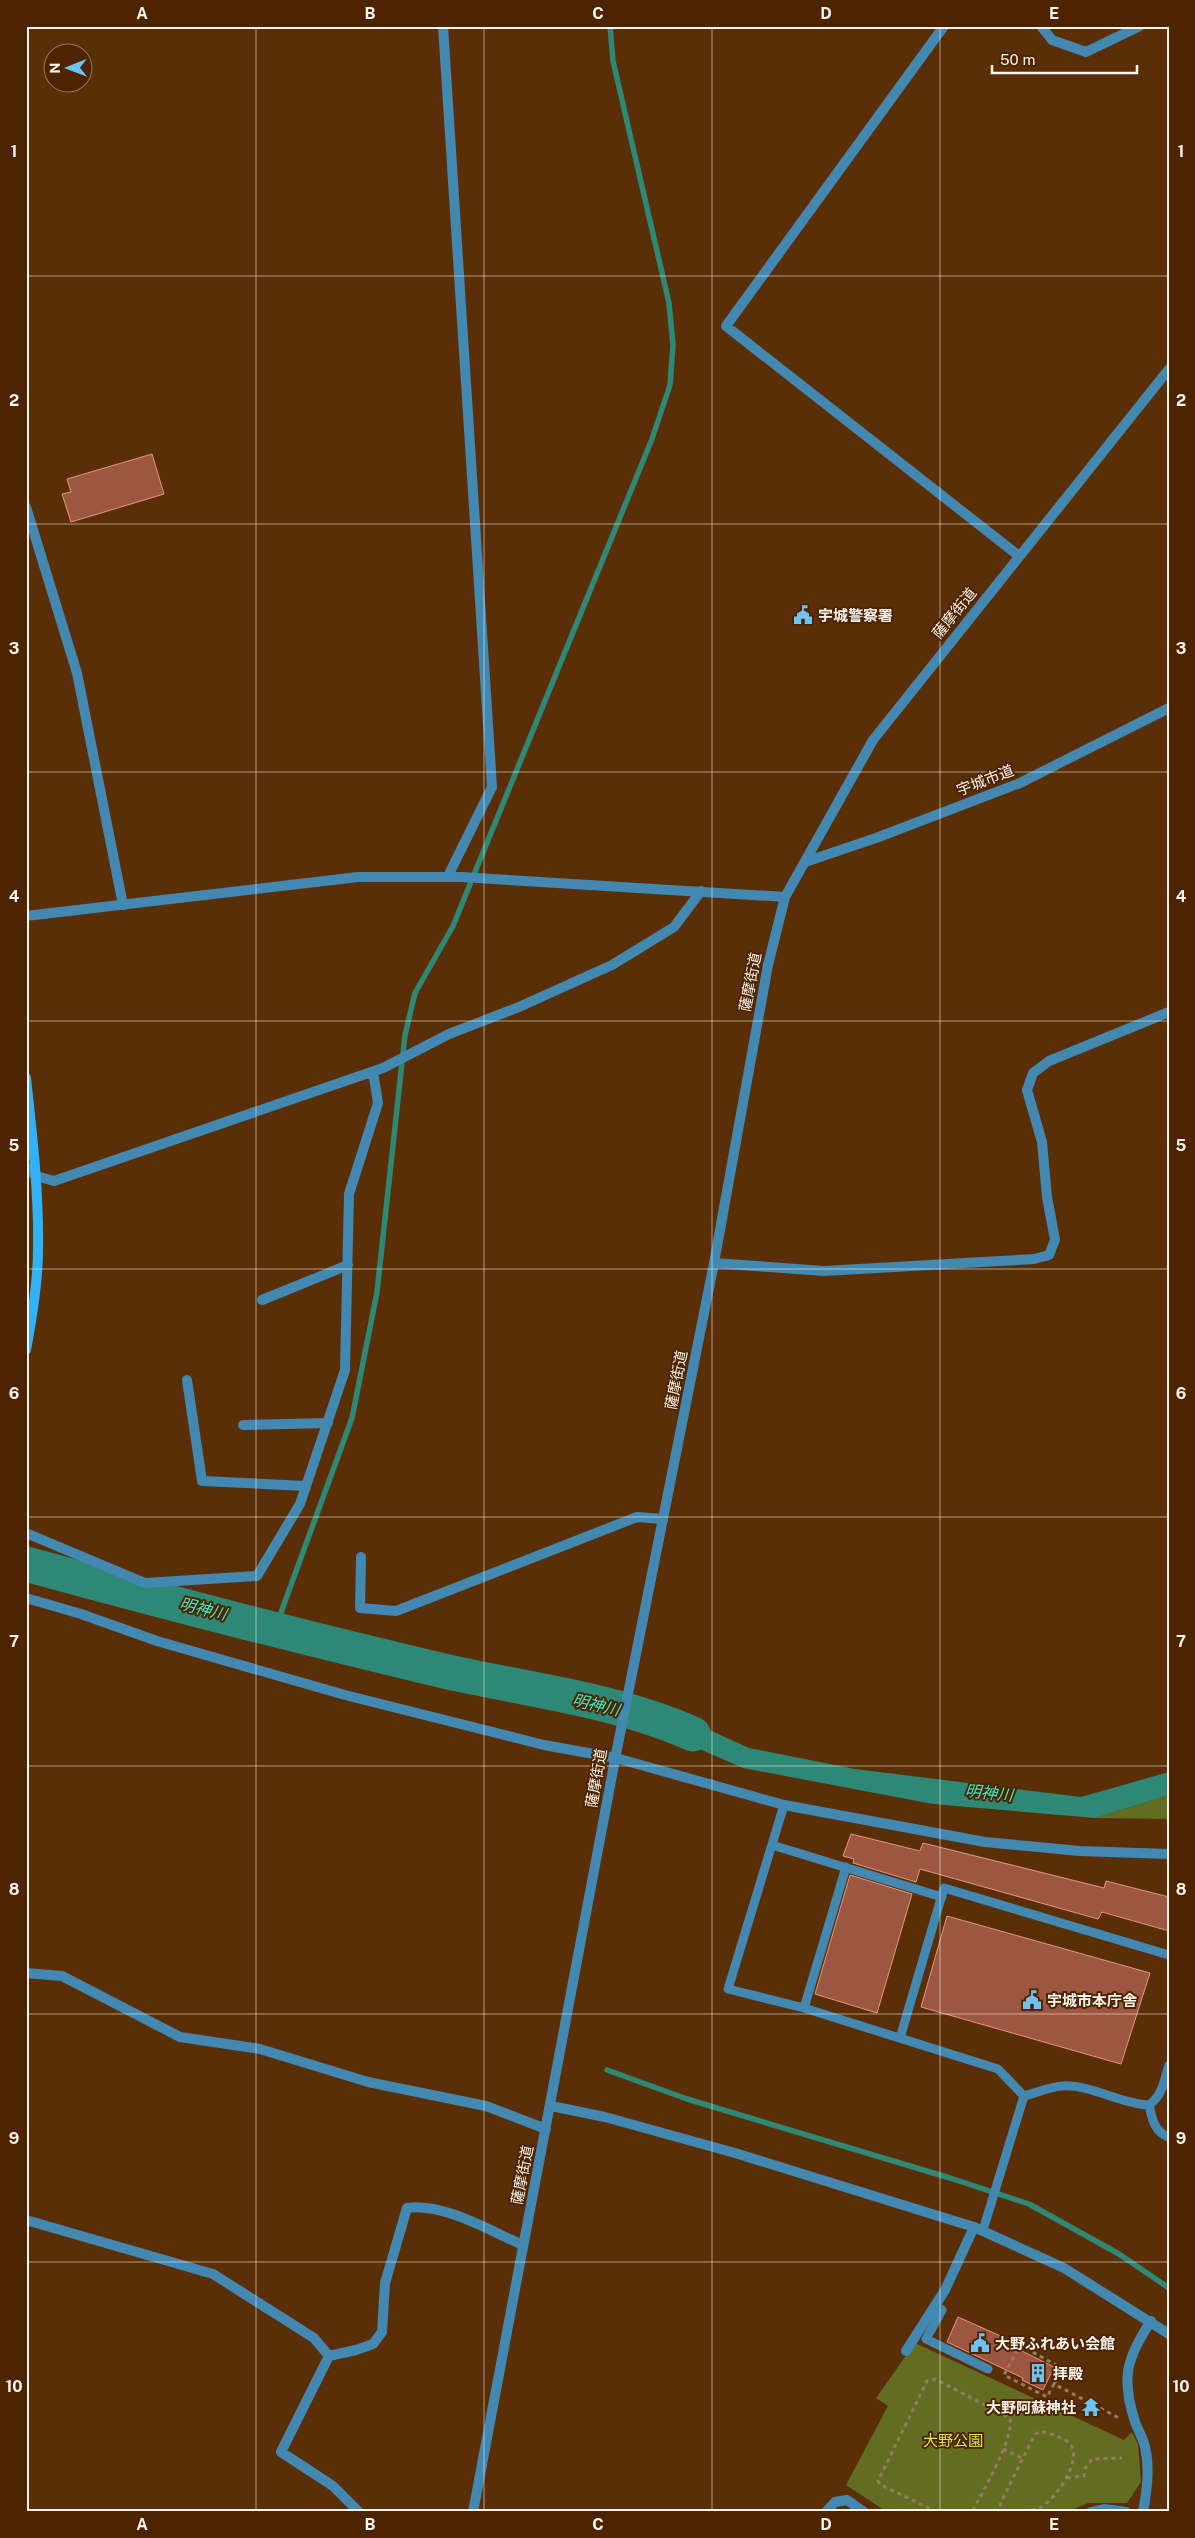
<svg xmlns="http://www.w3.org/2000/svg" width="1195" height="2538" font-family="'Public Sans','Noto Sans JP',sans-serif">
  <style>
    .green { fill: #626d22 }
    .water { fill: #2d8976 }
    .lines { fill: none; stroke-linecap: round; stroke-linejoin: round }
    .stream { stroke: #2d8976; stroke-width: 5.5 }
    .river { stroke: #2d8976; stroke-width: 35 }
    .building { fill: #9d5642; stroke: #e39780 }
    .path { stroke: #977a60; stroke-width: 3; stroke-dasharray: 4 4; stroke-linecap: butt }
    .service { stroke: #4288b1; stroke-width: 9 }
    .minor { stroke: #4288b1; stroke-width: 10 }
    .tertiary { stroke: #4288b1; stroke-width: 10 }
    .secondary { stroke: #32b2f4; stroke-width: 10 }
    .grid { fill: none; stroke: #fbf4ef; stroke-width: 1; stroke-opacity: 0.55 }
    .labels { text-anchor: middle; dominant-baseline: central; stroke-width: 4; stroke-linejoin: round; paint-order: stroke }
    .street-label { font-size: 15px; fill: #fbf4ef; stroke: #4e2400 }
    .poi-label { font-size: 15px; font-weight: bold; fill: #fbf4ef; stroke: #4e2400; text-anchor: start }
    .park-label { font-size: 15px; fill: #d5ea49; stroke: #4e2400 }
    .water-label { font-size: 16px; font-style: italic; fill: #3deaca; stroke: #4e2400 }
    .neatline { fill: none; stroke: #fbf4ef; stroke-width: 2 }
    .grid-label { font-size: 16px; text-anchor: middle; font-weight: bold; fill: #fbf4ef }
  </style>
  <rect width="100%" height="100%" fill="#5a2f08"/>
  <path class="green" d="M1169,1795V1819L1095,1818Z
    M915,2343L1124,2440L1132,2432L1138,2444L1141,2482L1127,2503H1088L1067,2512H887L846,2485L888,2406L876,2398Z"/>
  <path class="water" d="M652,1704L749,1748L855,1769L1081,1797L1169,1772V1795L1095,1818L933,1804L743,1768L645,1725Z"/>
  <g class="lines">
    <path class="stream" d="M275,1629L352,1418L377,1292L405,1035L415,993L453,926L652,439L670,385L673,345L669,303L613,61L610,26
      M607,2070L687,2099L950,2178L1029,2204L1119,2254L1169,2288"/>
    <path class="river" d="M26,1564C165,1602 304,1638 444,1671C527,1690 615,1699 693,1734"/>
  </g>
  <path class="building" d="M152,454L164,494L71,522L62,494L71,492L67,479Z
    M851,1834L920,1851L923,1843L1104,1888L1106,1881L1169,1897V1931L1102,1912L1098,1919L920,1869L916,1882L853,1863L854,1859L843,1856Z
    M850,1875L912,1894L877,2013L815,1994Z
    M947,1916L1150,1973L1121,2064L921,2007Z
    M958,2317L1014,2342L1012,2346L1054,2367L1043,2390L1022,2380L1023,2378L947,2342Z"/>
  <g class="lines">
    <path class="path" d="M1054,2384L1063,2369L1020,2345L1004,2375L1047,2397L1054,2384L1119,2418
      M1003,2449L1024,2459
      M1067,2478L1084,2476L1085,2468L1092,2459L1122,2458
      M937,2512L881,2485L878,2481L927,2381L935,2379L1010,2418C1015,2436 982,2493 972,2512
      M1005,2512L1000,2508L1001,2502L1035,2434C1043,2430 1048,2433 1057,2436C1062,2439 1070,2441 1072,2447C1080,2464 1054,2502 1039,2508C1030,2511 1021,2511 1012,2512"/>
    <path class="service" d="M784,1805L728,1989L804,2008L998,2069L1024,2096C1036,2093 1049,2087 1062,2086C1091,2084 1120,2104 1149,2105C1163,2095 1164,2080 1169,2065
      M772,1845L942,1897
      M804,2008L846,1867
      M900,2038L944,1888L1169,1955
      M1149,2105C1152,2118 1154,2132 1169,2137
      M983,2230L1024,2096
      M935,2305L942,2310L926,2339L988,2369"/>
    <path class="minor" d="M443,26L492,787L448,876
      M944,26L726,326L1019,556
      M1041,26L1052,40L1086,52L1140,26
      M26,507L77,673L123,905
      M805,862L876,838L1020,783L1169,708
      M26,1167L36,1176L54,1181L383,1068L449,1034L519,1007L612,965L674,927L701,891
      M714,1263L824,1271L1034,1259L1049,1255L1055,1240L1047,1197L1042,1142L1027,1090L1033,1073L1049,1061L1169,1012
      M262,1300L348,1265
      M187,1380L202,1481L306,1486
      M243,1425L328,1423
      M26,1533L145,1583L257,1576L300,1504L345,1370L349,1194L378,1103L373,1072
      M361,1557L360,1608L396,1611L637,1517L663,1519
      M26,1598L81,1614L157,1641L345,1695L544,1745L616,1758L784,1805L985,1842L1080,1851L1169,1854
      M26,1973L62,1976L180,2037L260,2049L368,2082L486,2106L546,2129
      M26,2220L213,2274L314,2338L329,2356L281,2452L333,2486L359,2512
      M906,2351L945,2290L974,2227
      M329,2356L356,2350L373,2344L382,2332L385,2283L407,2208C442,2202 490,2231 523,2245
      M826,2512L835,2502L847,2500L864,2512
      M1091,2512L1104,2509L1126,2512
      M1143,2512C1147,2490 1150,2468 1145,2447C1143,2438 1138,2430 1135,2422C1121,2378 1126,2359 1151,2321"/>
    <path class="tertiary" d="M26,916L358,877H461L785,897
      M551,2106L605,2117L735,2153L974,2227L1064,2268L1169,2334
      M473,2512L617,1749L714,1263L768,965L785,897L873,740L1169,369"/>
    <path class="secondary" d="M26,1078C32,1134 39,1191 38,1248C38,1282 32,1317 26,1350"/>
  </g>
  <path class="grid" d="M256,26V2512M484,26V2512M712,26V2512M940,26V2512M26,276H1169M26,524H1169M26,772H1169M26,1021H1169M26,1269H1169M26,1517H1169M26,1766H1169M26,2014H1169M26,2262H1169"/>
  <defs>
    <g id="civic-bare" transform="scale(1.5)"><path d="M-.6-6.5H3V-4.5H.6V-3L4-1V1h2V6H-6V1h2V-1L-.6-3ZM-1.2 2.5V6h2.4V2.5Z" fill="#6fc2f4" stroke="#4e2400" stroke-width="2.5" paint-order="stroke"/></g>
    <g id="building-bare" transform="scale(1.5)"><path d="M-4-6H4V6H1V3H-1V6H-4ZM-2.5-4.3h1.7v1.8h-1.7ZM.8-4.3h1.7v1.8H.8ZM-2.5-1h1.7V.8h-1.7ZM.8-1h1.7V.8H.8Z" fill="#6fc2f4" stroke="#4e2400" stroke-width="2.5" paint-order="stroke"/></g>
    <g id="temple-bare" transform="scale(1.5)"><path d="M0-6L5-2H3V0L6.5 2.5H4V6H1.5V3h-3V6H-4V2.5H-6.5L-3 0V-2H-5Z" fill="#6fc2f4" stroke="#4e2400" stroke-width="2.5" paint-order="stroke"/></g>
  </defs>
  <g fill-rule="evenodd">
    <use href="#civic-bare" x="803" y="615"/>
    <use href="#civic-bare" x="1032" y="2000"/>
    <use href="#civic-bare" x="980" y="2343"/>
    <use href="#building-bare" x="1038" y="2373"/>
    <use href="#temple-bare" x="1091" y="2407"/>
  </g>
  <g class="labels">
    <g class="street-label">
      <text transform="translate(954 613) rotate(-51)">薩摩街道</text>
      <text transform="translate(985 780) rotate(-21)">宇城市道</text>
      <text transform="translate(750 982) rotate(-79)">薩摩街道</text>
      <text transform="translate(676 1380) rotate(-79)">薩摩街道</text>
      <text transform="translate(596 1778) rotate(-80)">薩摩街道</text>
      <text transform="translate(522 2175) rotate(-79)">薩摩街道</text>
    </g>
    <g class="poi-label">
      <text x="818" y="615">宇城警察署</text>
      <text x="1047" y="2000">宇城市本庁舎</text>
      <text x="995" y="2343">大野ふれあい会館</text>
      <text x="1053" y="2373">拝殿</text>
      <text x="1076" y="2407" text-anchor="end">大野阿蘇神社</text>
    </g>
    <g class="park-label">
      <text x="953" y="2440">大野公園</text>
    </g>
    <g class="water-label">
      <text transform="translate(203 1609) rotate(14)">明神川</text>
      <text transform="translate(596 1705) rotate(13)">明神川</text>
      <text transform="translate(989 1793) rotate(6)">明神川</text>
    </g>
  </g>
  <rect width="1195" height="2538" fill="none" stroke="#4e2400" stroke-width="55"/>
  <g transform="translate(68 68) rotate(269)"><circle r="24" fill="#4e2400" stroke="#937760"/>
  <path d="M0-4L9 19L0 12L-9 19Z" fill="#6fc2f4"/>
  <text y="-8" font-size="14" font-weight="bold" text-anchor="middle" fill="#fbf4ef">N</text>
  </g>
  <path d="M992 65v8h145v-8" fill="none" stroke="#fbf4ef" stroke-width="2.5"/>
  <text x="1000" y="65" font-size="15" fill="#fbf4ef" stroke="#4e2400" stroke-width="4" paint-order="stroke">50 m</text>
  <rect x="28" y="28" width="1140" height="2482" class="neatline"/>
  <g class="grid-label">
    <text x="142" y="19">A</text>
    <text x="370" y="19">B</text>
    <text x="598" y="19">C</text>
    <text x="826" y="19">D</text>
    <text x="1054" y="19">E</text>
    <text x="14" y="157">1</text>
    <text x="1181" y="157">1</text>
    <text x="14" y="406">2</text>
    <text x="1181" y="406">2</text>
    <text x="14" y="654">3</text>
    <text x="1181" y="654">3</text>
    <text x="14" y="902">4</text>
    <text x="1181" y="902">4</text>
    <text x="14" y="1151">5</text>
    <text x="1181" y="1151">5</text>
    <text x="14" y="1399">6</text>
    <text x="1181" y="1399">6</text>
    <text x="14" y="1647">7</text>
    <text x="1181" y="1647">7</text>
    <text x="14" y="1895">8</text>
    <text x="1181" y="1895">8</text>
    <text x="14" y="2144">9</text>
    <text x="1181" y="2144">9</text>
    <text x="14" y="2392">10</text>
    <text x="1181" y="2392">10</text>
    <text x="142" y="2530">A</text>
    <text x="370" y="2530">B</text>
    <text x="598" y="2530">C</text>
    <text x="826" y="2530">D</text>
    <text x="1054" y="2530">E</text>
  </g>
</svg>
